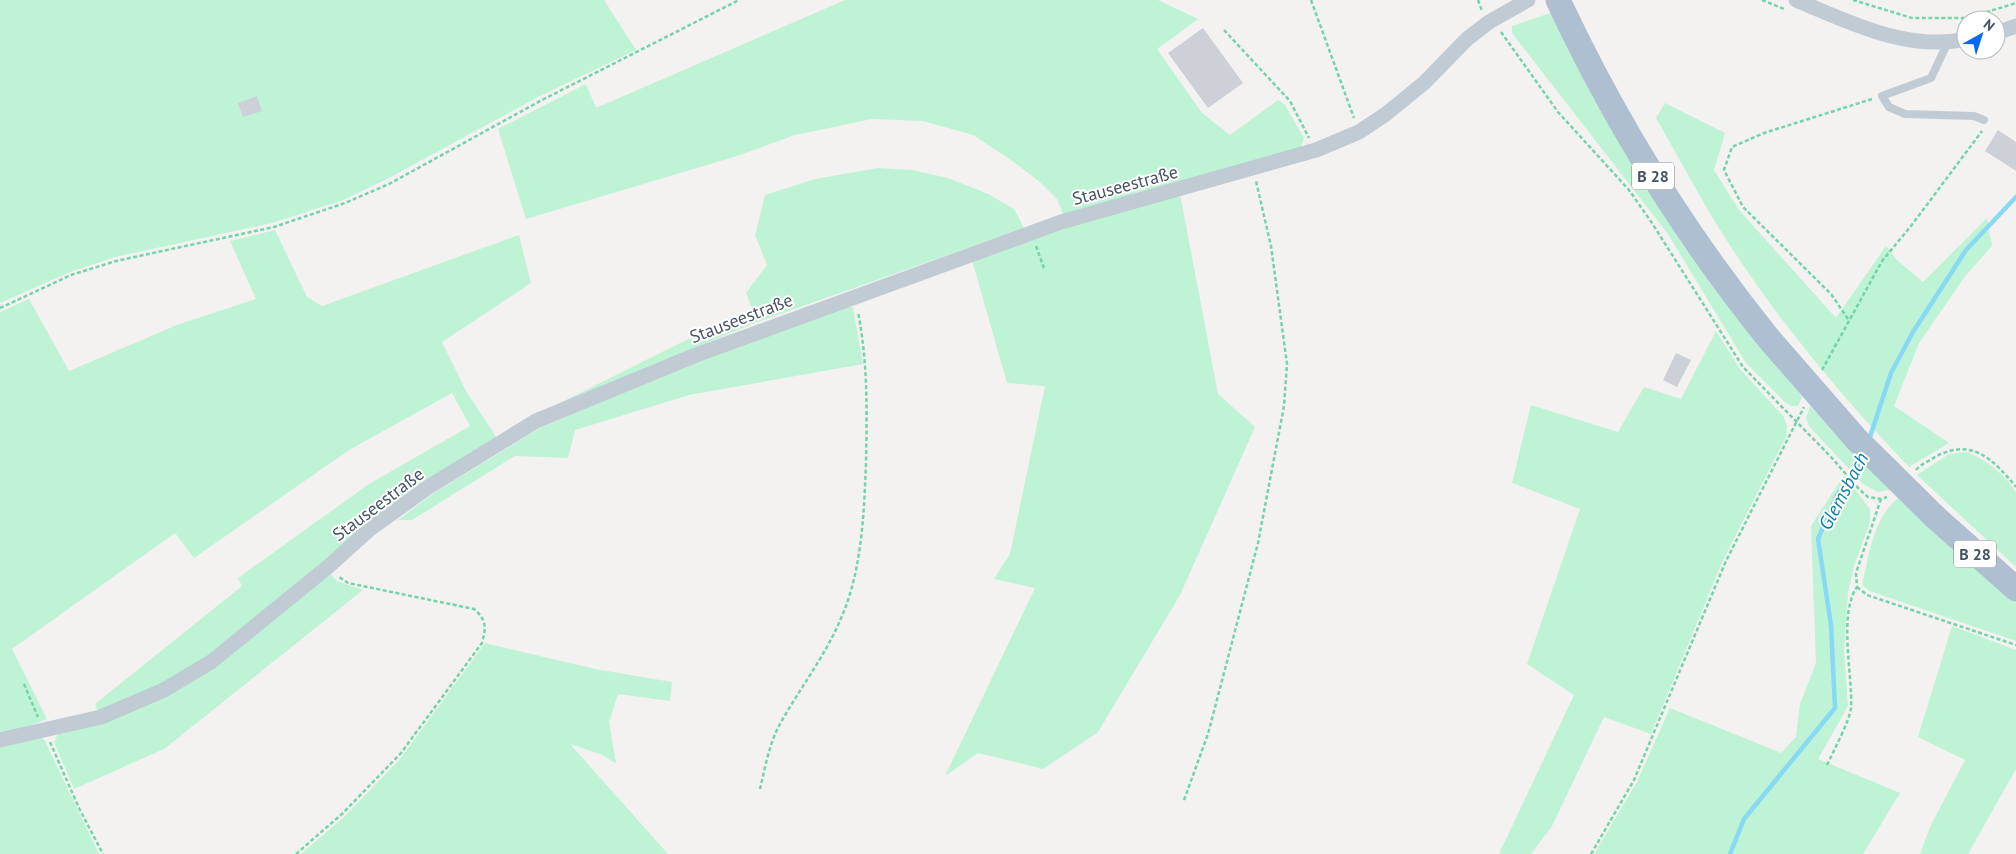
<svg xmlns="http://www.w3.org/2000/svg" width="2016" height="854" font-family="'PT Sans',sans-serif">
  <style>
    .green { fill: #bef3d5 }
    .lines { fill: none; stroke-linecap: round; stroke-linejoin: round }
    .stream { stroke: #88d9f4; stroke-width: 4.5 }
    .building { fill: #cdd0d6 }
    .path { stroke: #72d5a8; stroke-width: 2.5; stroke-dasharray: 4 2.5; stroke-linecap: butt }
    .lane { stroke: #c1cbd4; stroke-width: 8 }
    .street { stroke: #c1cbd4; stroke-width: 15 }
    .primary { stroke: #afbfd2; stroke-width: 25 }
    .primary-bridge { stroke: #afbfd2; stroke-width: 25 }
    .labels { text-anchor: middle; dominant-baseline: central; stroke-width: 4; stroke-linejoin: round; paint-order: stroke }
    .shield { fill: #fff; stroke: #7e8790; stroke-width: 1 }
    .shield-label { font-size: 16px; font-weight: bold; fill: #475461 }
    .street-label { font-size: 18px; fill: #475461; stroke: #fff }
    .water-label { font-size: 19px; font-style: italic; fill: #0380a9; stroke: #fff }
  </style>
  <rect width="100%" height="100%" fill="#f4f1f1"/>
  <path class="green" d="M0,0H604L636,50L540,96L387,179L343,200L272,223L115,257L70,272L0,303Z
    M845,0H1158L1198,19L1157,49L1202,113L1230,135L1278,100L1285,105L1304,138L1300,150L1063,214L1057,199L1041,183L1014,162L973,135L923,121L872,119L795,135L737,156L526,219L498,129L586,84L596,108Z
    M1553,12L1762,345L1802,397L1798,406H1791L1785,402L1746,363L1668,234L1512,33V26Z
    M1665,103L1725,133L1714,170L1739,210L1836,318L1886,246L1897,260L1923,282L1987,218L1992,246L1966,275L1919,343L1894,406L1949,443L1909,467C1840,395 1776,318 1722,233C1699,196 1678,156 1656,118Z
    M878,168L912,170L948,178L988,194L1014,209L1024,228L752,324L532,417L678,344L753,311L746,293L767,265L755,235L765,195L815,179Z
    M1180,194L1218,394L1255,427L1180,595L1098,732L1043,769L978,753L945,776L1035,588L994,579L1010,554L1045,386L1007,383L972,260L1062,228Z
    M275,230L307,297L322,306L519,235L531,283L442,342L466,391L497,438L207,658L160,686L98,712L95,704L242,586L238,578L369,484L470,426L452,393L349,450L194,558L175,533L12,649L47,719L0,737V312L29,299L69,371L177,325L256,299L230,241Z
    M847,304L853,308L863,364L689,395L575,430L568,458L515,456L412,520H398L434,493L540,428L698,360Z
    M1716,331L1740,369L1784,417L1787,426L1786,437L1723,560L1651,734L1604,717L1552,826L1531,854H1499L1574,695L1527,664L1580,509L1512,483L1531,405L1618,432L1644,387L1681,399Z
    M1810,406L1890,490L1878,492L1863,484L1809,426L1806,418Z
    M1966,452C1982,457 2008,476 2016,493C2016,500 2016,555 2016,567L1917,475L1949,454Z
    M1844,475L1870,509V522L1854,566L1848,593L1844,652L1848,706L1818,759L1900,793L1863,854H1594L1637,782L1670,708L1781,753L1796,737L1800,704L1816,663L1811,526Z
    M1898,498L2016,602V641L1870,591L1862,585C1869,555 1873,519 1898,498Z
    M326,575H331L337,581L363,590L164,749L74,789L54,742L58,734L214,667L261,631Z
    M1952,626L2016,650V769L1968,854H1920L1930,827L1965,760L1918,737Z
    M485,643L595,669L672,682L670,701L618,694L609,722L616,763L600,754L570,744L668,854H301L345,816L400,759Z
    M42,738L45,741L99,854H0V746Z"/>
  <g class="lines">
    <path class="stream" d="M1869,440L1891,373L1913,332L1966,250L2016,197
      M1730,854L1744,819L1835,708L1831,625L1818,539L1837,495L1861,463L1863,456"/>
  </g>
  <path class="building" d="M1203,28L1243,83L1208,108L1168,53Z
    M257,96L262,111L243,117L238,103Z
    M1998,130L2016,142V171L1985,151Z
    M1676,353L1691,360L1677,387L1663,380Z"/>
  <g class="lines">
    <path class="path" d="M1311,0L1354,118
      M1478,0L1482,11
      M1762,0L1784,9
      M1853,0L1912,18H1967L2016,3
      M1224,30L1290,101L1309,138
      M1501,32L1558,112L1629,190L1652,223L1743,367L1831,457L1859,489L1868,497L1881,499L1887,497
      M1036,246L1044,268
      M0,308L71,275L116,261L274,227L345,203L389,184L542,100L739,0
      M1848,319L1831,294L1743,207L1724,170L1732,147L1764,133L1872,99
      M1822,370L1882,261L1911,226L1982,131
      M1916,470C1921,464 1929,461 1935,457C1972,437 1993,459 2016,487
      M1857,587L1867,595L2016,645
      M24,684L38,717
      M50,742L79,808L103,854
      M1827,765C1833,752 1850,720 1851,708C1853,676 1838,615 1857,587L1856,573L1881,499
      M760,789C765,768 769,744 780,724C800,688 826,655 842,616C862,569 864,513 866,463C867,412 868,363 858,312
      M1184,800L1208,734L1258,543L1284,406L1287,364L1271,246L1256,181
      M296,854L343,813L401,753L482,643C486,628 487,620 474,609L348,583L339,577
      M1591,854L1634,780L1726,561L1804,407"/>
    <path class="lane" d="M1947,44L1931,78L1882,96L1889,107L1905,114L1974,116L1984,120"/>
    <path class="street" d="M1796,0C1849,22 1907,52 1966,39
      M1996,33L2016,26
      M0,740L101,717L164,690L211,662L329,566L370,529L430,486L536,421L696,355L1061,222L1316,150L1359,132L1386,114L1424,83L1467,39L1489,22L1528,0"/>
    <path class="primary" d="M1558,0C1615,122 1685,235 1769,339
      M1935,517L2016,589"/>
    <path class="primary-bridge" d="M1769,339L1857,440L1935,517"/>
  </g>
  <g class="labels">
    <g class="shield">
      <rect x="1632" y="162.5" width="42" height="27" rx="4"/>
      <rect x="1954" y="540.5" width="42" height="27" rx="4"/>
    </g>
    <g class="shield-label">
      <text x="1653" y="176">B 28</text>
      <text x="1975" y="554">B 28</text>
    </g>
    <g class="street-label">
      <text transform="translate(1125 185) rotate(-15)">Stauseestraße</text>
      <text transform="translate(741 318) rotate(-21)">Stauseestraße</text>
      <text transform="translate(378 504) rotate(-37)">Stauseestraße</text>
    </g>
    <g class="water-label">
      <text transform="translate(1843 491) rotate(-62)">Glemsbach</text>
    </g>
  </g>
  <g transform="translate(1981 35) rotate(39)"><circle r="24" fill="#ffffff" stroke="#b5bbc0"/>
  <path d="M0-4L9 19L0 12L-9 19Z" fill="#0b68f5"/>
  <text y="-8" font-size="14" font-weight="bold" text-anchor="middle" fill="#475461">N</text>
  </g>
</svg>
